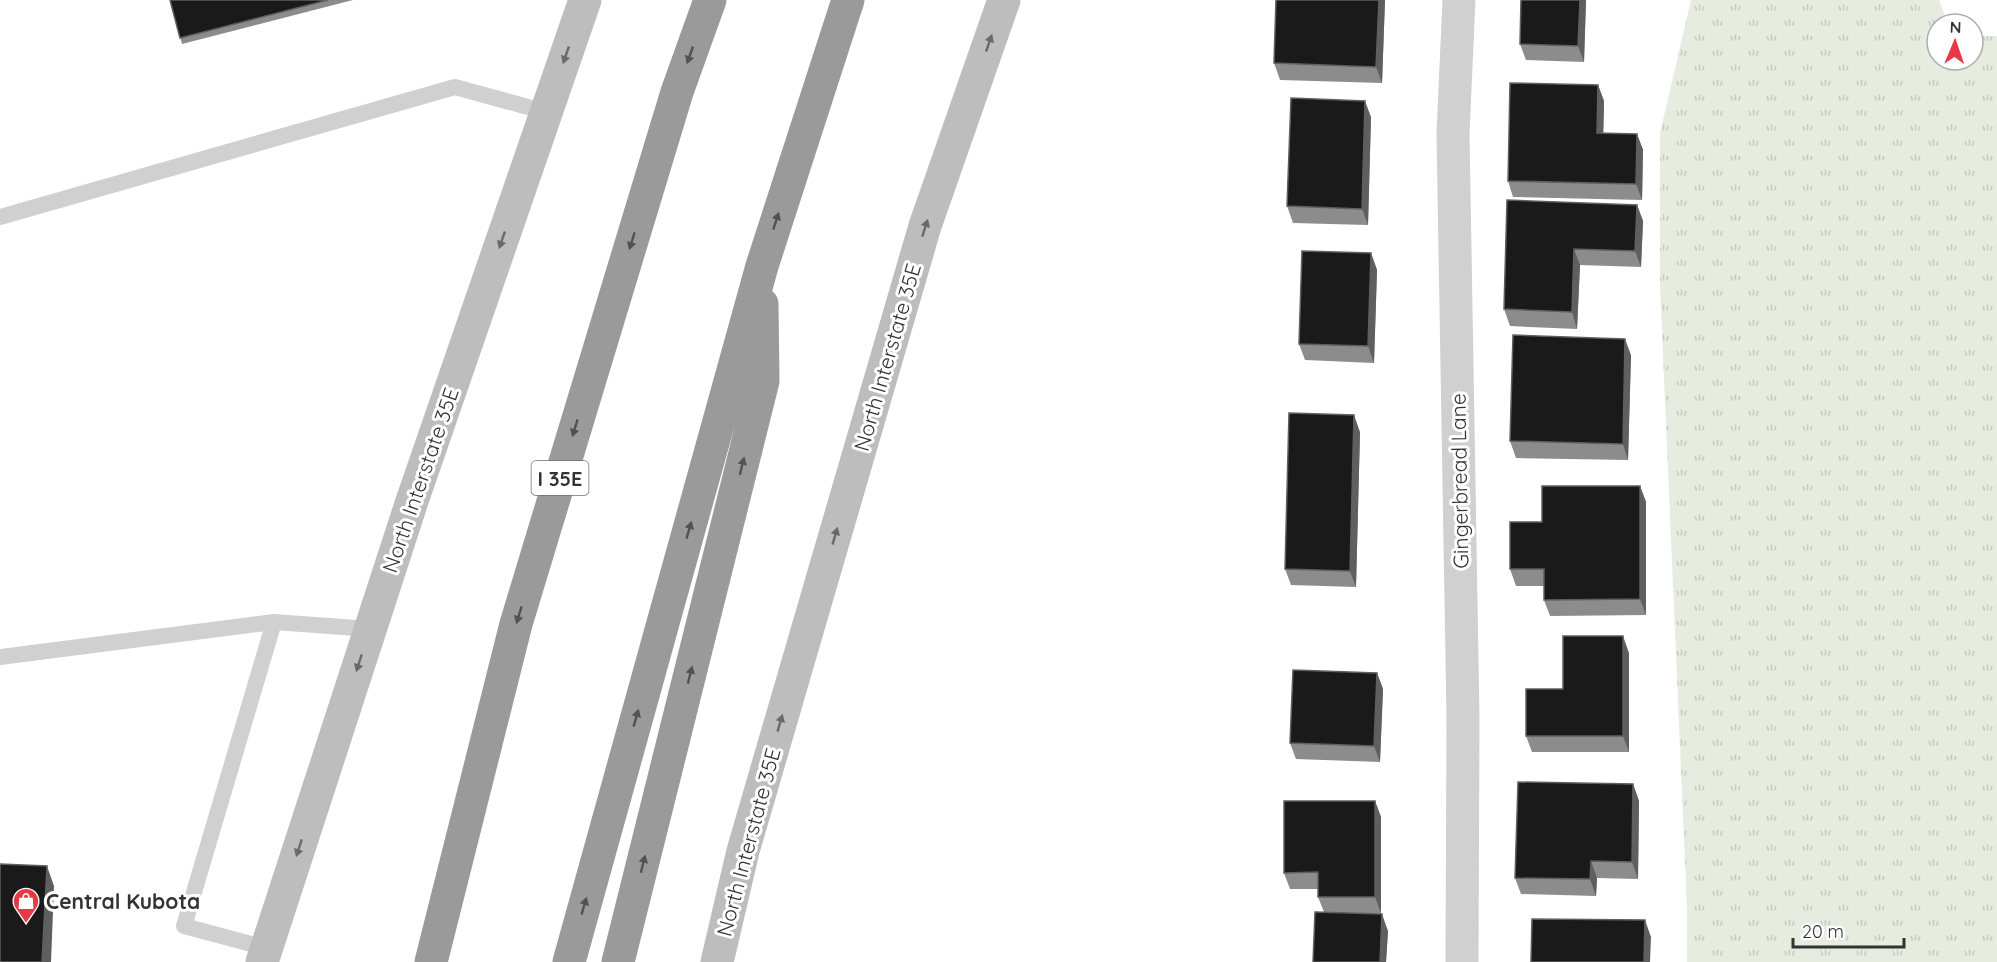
<svg xmlns="http://www.w3.org/2000/svg" width="1997" height="962" font-family="Quicksand,sans-serif">
  <style>
    .grass { fill: url(#grass-tufts) }
    .lines { fill: none; stroke-linecap: round; stroke-linejoin: round }
    .service { stroke: #d0d0d0; stroke-width: 16 }
    .minor { stroke: #d0d0d0; stroke-width: 33 }
    .secondary { stroke: #bdbdbd; stroke-width: 33 }
    .motorway { stroke: #9a9a9a; stroke-width: 33 }
    .wall { fill: #8c8c8c }
    .shaded-wall { fill: #5f5f5f }
    .building { fill: #1a1a1a; stroke: #5f5f5f; stroke-width: 1.5 }
    .oneway { fill: #6a6a6a }
    .oneway2 { fill: #525252 }
    .labels { text-anchor: middle; dominant-baseline: central; stroke-width: 6; stroke-linejoin: round; paint-order: stroke }
    .shield { fill: #fff; stroke: #707070; stroke-width: 1.5 }
    .shield-label { font-size: 20px; font-weight: bold; fill: #333 }
    .street-label { font-size: 21px; fill: #333; stroke: #fff }
    .poi-label { font-size: 21px; font-weight: bold; fill: #333; stroke: #fff; text-anchor: start }
  </style>
  <defs>
    <pattern id="grass-tufts" width="24" height="20" patternUnits="userSpaceOnUse" patternTransform="scale(1.5)"><rect width="24" height="20" fill="#e6ecdf"/><path d="M3 7l-1-3M5 7V3M7 7l1-3M15 17l-1-3M17 17v-4M19 17l1-3" fill="none" stroke="#c6cbc0"/></pattern>
  </defs>
  <rect width="100%" height="100%" fill="#fff"/>
  <path class="grass" d="M1691,0H1939L1948,24H1937V60H1973V36H1997V962H1687V908L1660,285V133Z"/>
  <g class="lines">
    <path class="service" d="M0,217L455,87L546,112
      M0,657L274,622L370,629
      M266,948L184,926L274,622"/>
    <path class="minor" d="M1459,0L1453,133L1463,717L1462,962"/>
    <path class="secondary" d="M262,962L412,501L585,0
      M717,962L743,851L925,226L1004,0"/>
    <path class="motorway" d="M431,962L516,624L677,92L710,0
      M569,962L762,266L848,0
      M618,962L763,381L762,304"/>
  </g>
  <path class="wall" d="M170,0H353L182,44Z
    M1276,0H1385L1382,83L1280,80L1274,63Z
    M1521,0H1586L1584,62L1526,60L1520,44Z
    M1598,85L1604,101L1603,133L1637,134L1643,150L1642,200L1513,197L1508,181Z
    M1371,117L1368,225L1293,223L1287,206Z
    M1507,200L1637,205L1643,221L1641,267L1580,265L1577,329L1510,326L1504,309Z
    M1371,253L1377,270L1374,363L1305,360L1299,344Z
    M1631,355L1628,460L1516,458L1510,441Z
    M1360,432L1356,587L1291,585L1285,569Z
    M1640,486L1646,502V615L1550,616L1544,600V586H1516L1510,569L1542,522Z
    M1629,653V752H1532L1526,736L1563,689Z
    M1377,673L1383,689L1380,762L1296,759L1290,743Z
    M1633,784L1639,801L1638,879L1597,878L1596,896L1521,894L1515,878Z
    M1375,801L1381,817V913H1359L1388,931L1386,962H1313L1324,912L1318,897V889H1290L1284,873Z"/>
  <path class="shaded-wall" d="M1379,0H1385L1382,83L1376,67Z
    M1580,0H1586L1584,62L1578,46Z
    M1598,85L1604,101L1603,149L1597,133Z
    M1365,101L1371,117L1368,225L1362,209Z
    M1637,134L1643,150L1642,200L1636,184Z
    M1637,205L1643,221L1641,267L1635,251Z
    M1574,249L1580,265L1577,329L1572,312Z
    M1371,253L1377,270L1374,363L1368,346Z
    M1625,339L1631,355L1628,460L1623,444Z
    M1354,415L1360,432L1356,587L1350,571Z
    M1640,486L1646,502V615L1640,599Z
    M1623,636L1629,653V752L1623,736Z
    M1377,673L1383,689L1380,762L1374,746Z
    M1633,784L1639,801L1638,879L1632,862Z
    M1375,801L1381,817V913L1375,897Z
    M1591,861L1597,878L1596,896L1590,879Z
    M47,866L54,886L51,962H42Z
    M1382,914L1388,931L1386,962H1380Z
    M1645,920L1651,937L1650,962H1644Z"/>
  <path class="building" d="M170,0H328L180,38Z
    M1276,0H1379L1376,67L1274,63Z
    M1521,0H1580L1578,46L1520,44Z
    M1510,83L1598,85L1597,133L1637,134L1636,184L1508,181Z
    M1291,98L1365,101L1362,209L1287,206Z
    M1507,200L1637,205L1635,251L1574,249L1572,312L1504,309Z
    M1302,251L1371,253L1368,346L1299,344Z
    M1513,335L1625,339L1623,444L1510,441Z
    M1289,413L1354,415L1350,571L1285,569Z
    M1542,486H1640V599L1544,600V569H1510V522H1542Z
    M1563,636H1623V736H1526V689H1563Z
    M1293,670L1377,673L1374,746L1290,743Z
    M1518,782L1633,784L1632,862L1591,861L1590,879L1515,878Z
    M1284,801H1375V897H1318V872L1284,873Z
    M0,864L47,866L42,962H0Z
    M1315,912L1382,914L1380,962H1313Z
    M1532,919L1645,920L1644,962H1531Z"/>
  <defs><path id="oneway-solid" d="M-6-.8H1V-3.2L6.5 0L1 3.2V.8H-6Z" transform="scale(1.5)"/></defs>
  <g class="oneway">
    <use href="#oneway-solid" transform="translate(989 43) rotate(-71)"/>
    <use href="#oneway-solid" transform="translate(566 55) rotate(109)"/>
    <use href="#oneway-solid" transform="translate(925 228) rotate(-72)"/>
    <use href="#oneway-solid" transform="translate(502 240) rotate(109)"/>
    <use href="#oneway-solid" transform="translate(835 536) rotate(-74)"/>
    <use href="#oneway-solid" transform="translate(359 663) rotate(108)"/>
    <use href="#oneway-solid" transform="translate(780 723) rotate(-74)"/>
    <use href="#oneway-solid" transform="translate(299 848) rotate(108)"/>
  </g>
  <g class="oneway2">
    <use href="#oneway-solid" transform="translate(690 55) rotate(109)"/>
    <use href="#oneway-solid" transform="translate(776 221) rotate(-72)"/>
    <use href="#oneway-solid" transform="translate(632 241) rotate(107)"/>
    <use href="#oneway-solid" transform="translate(575 428) rotate(107)"/>
    <use href="#oneway-solid" transform="translate(742 466) rotate(-76)"/>
    <use href="#oneway-solid" transform="translate(689 530) rotate(-74)"/>
    <use href="#oneway-solid" transform="translate(519 615) rotate(107)"/>
    <use href="#oneway-solid" transform="translate(690 675) rotate(-76)"/>
    <use href="#oneway-solid" transform="translate(636 718) rotate(-74)"/>
    <use href="#oneway-solid" transform="translate(643 864) rotate(-76)"/>
    <use href="#oneway-solid" transform="translate(584 906) rotate(-74)"/>
  </g>
  <defs>
    <g id="shop-pin" transform="scale(1.35)"><path d="M0 17L-7.5 6A9.5 9.5 0 1 1 7.5 6Z" fill="#e63946" stroke="#fff"/><path d="M-5-2.5h2.3a2.7 3.5 0 0 1 5.4 0H5L5.5 6h-11ZM-1.5-2.5h3a1.5 2.3 0 0 0-3 0Z" fill="#fff"/></g>
  </defs>
  <g fill-rule="evenodd">
    <use href="#shop-pin" x="26" y="901"/>
  </g>
  <g class="labels">
    <rect class="shield" x="531.5" y="461" width="57" height="34" rx="4.5"/>
    <g class="shield-label">
      <text x="560" y="478">I 35E</text>
    </g>
    <g class="street-label">
      <text transform="translate(887 357) rotate(-74)">North Interstate 35E</text>
      <text transform="translate(420 480) rotate(-71)">North Interstate 35E</text>
      <text transform="translate(1459 481) rotate(-91)">Gingerbread Lane</text>
      <text transform="translate(748 842) rotate(-75)">North Interstate 35E</text>
    </g>
    <g class="poi-label">
      <text x="46" y="901">Central Kubota</text>
    </g>
  </g>
  <g transform="translate(1955 42) rotate(2)"><circle r="28" fill="#ffffff" stroke="#adadad" stroke-width="1.5"/>
  <path d="M0-4.5L10 22L0 15L-10 22Z" fill="#e63946"/>
  <text y="-9" font-size="16" font-weight="bold" text-anchor="middle" fill="#333333">N</text>
  </g>
  <path d="M1793 938v9h111v-9" fill="none" stroke="#333333" stroke-width="3"/>
  <text x="1802" y="938" font-size="18" fill="#333333" stroke="#ffffff" stroke-width="4.5" paint-order="stroke">20 m</text>
</svg>
